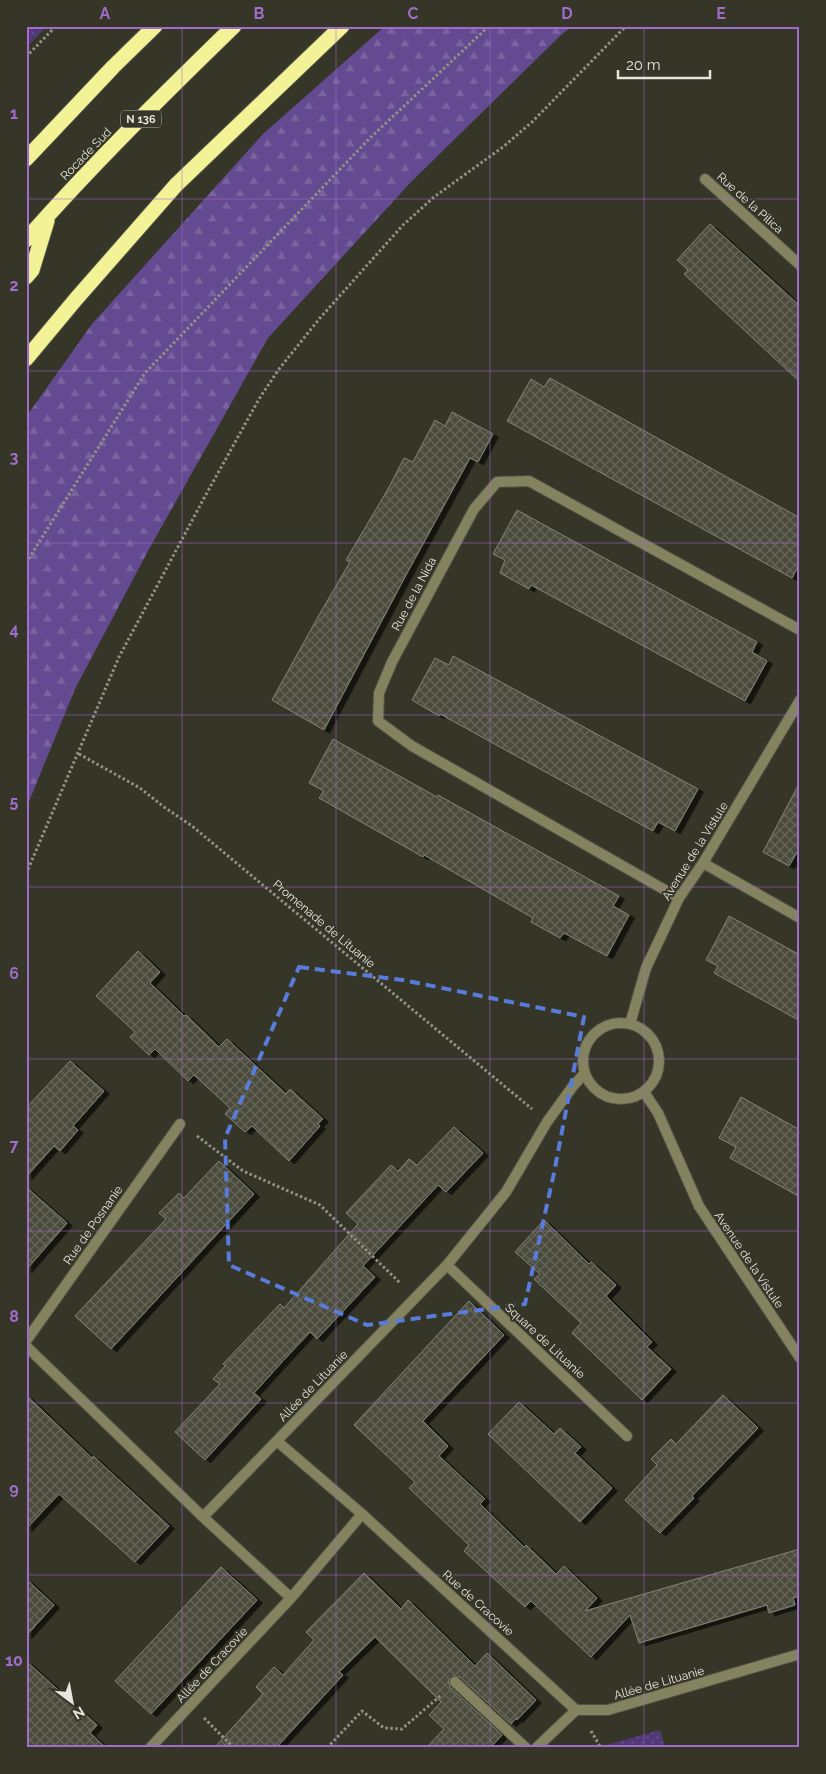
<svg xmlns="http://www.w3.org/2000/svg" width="826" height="1774" font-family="Raleway,sans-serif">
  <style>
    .grass { fill: url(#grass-dots) }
    .forest { fill: url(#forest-firs) }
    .building { fill: url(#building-cross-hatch); stroke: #848475; filter: url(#shadow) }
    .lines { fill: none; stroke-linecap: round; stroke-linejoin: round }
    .lane-casing { stroke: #515145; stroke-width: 12 }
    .street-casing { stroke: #515145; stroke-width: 12 }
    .highway-casing { stroke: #515145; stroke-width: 17 }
    .path { stroke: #929287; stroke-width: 3; stroke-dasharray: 2.5 2.5; stroke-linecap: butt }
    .lane { stroke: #848360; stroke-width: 10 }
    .street { stroke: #848360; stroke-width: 10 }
    .highway { stroke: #f4f297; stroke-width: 15 }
    .marked { fill: none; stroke: #597bda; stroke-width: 4; stroke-dasharray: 10 6; stroke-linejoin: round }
    .grid { fill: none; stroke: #a06dca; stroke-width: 1; stroke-opacity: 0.55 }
    .labels { text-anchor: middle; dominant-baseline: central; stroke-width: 4; stroke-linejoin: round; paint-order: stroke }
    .shield { fill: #353528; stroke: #b0b0a7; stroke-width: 1 }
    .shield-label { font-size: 11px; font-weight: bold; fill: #e5e5dd }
    .street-label { font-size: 12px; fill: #e5e5dd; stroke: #353528 }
    .neatline { fill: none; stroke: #a06dca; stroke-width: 2 }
    .grid-label { font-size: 16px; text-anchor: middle; font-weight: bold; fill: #a06dca }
  </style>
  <defs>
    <pattern id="grass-dots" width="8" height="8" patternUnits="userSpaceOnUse" patternTransform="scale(1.25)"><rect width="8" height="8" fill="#513978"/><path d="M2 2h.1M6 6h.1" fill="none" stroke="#6a568b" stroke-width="1.8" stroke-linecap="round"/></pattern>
    <pattern id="forest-firs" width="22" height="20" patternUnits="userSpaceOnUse" patternTransform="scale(1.25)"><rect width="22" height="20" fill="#644a90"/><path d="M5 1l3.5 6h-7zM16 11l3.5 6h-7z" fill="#7a649f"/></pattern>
    <pattern id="building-cross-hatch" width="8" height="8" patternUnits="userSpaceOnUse" patternTransform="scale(1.25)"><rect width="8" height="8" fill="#4c4c3e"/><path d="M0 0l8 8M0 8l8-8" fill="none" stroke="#666659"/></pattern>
    <filter id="shadow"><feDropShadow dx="5.5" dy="3" stdDeviation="0" flood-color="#0009"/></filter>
  </defs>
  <rect width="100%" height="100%" fill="#353528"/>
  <path class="grass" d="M26,26H47L26,48Z
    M660,1730L665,1748H596Z"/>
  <path class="forest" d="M385,26H572L560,36L411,182L268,338L148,551L75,689L26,809V417L92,324L263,134Z"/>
  <path class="building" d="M710,224L800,306V382L684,274L688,270L677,260Z
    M550,378L800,518V563L792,578L507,421L531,379L544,387Z
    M452,412L493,434L478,462L470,458L406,575L324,730L272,700L319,615L350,562L346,560L388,489L404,458L413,462L435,420L445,426Z
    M517,510L757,642L752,652L767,661L745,701L531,585L529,589L500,573L505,560L493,554Z
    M453,656L698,789L675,831L658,822L653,831L440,714L439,716L412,700L435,658L449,665Z
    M333,739L437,797L438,795L619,896L613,906L629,915L607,956L564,933L560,938L531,922L533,918L424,855L423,857L319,798L324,791L309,783Z
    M800,782V847L789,866L763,852Z
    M729,916L800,955V1021L714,973L718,966L706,960Z
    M138,951L160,972L150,983L184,1016L186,1015L219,1047L227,1039L286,1094L290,1089L323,1119L318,1124L320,1126L289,1161L252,1126L245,1132L225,1114L230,1108L194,1075L188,1081L155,1049L149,1055L130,1037L135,1032L96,996Z
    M70,1061L104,1091L73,1126L78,1130L60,1151L54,1146L26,1177V1108Z
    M741,1097L800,1130V1197L730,1158L736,1147L719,1138Z
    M454,1127L483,1153L446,1192L438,1185L363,1266L375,1277L317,1339L310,1332L282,1362L254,1393L261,1399L205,1460L175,1432L220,1384L213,1379L225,1366L223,1364L280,1304L284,1308L358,1224L346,1213L391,1165L398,1171L409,1159L417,1165Z
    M219,1161L254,1194L111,1349L75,1316L166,1219L159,1213L179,1193L184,1198Z
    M26,1187L67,1223L26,1270Z
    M544,1220L589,1264L591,1262L616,1285L606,1296L652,1342L647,1347L671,1369L642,1400L572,1333L581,1323L534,1279L540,1274L515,1252Z
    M469,1301L504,1335L423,1421L448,1446L439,1456L485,1499L480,1504L524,1547L526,1545L556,1574L564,1566L597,1598L585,1611L800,1549V1596L793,1598L795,1605L769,1613L767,1605L639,1643L630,1615L591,1657L531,1601L525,1607L513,1596L464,1551L469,1545L409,1488L415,1482L354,1425Z
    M26,1395L93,1459V1456L169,1526L135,1562L59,1494L26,1529Z
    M723,1395L758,1428L692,1496L694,1498L660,1533L625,1500L657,1465L651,1459L671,1439L676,1444Z
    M519,1402L554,1434L560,1428L570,1437L581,1447L575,1453L612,1488L580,1522L488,1434Z
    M221,1567L257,1600L151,1714L115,1681Z
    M364,1573L401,1609L408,1600L475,1666L487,1653L536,1700L517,1720L516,1718L511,1724L460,1677L453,1676L448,1681L450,1687L502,1735L490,1748H426L444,1729L429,1715L441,1702L375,1637L339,1672L343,1675L276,1748H214L263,1694L256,1687L274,1667L283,1675L314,1640L306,1632Z
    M26,1579L54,1605L26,1636Z
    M26,1661L97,1725L90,1733L106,1748H26Z"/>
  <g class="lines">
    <g class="lane-casing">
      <path id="lane" d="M455,1682L526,1748"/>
    </g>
    <g class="street-casing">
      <path id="street" d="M705,179L800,265
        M703,863L800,918
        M679,898L412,746L378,721L379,693L392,662L474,509L497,482L529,481L800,630
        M583 1061a38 38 0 1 1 76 0a38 38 0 1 1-76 0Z
        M630,1024L646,968L679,898L703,863L800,700
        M644,1092L658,1113L699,1206L800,1358
        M447,1265L627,1436
        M26,1341L180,1124
        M26,1346L203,1517L291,1598L362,1514
        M278,1442L362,1514L576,1710
        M203,1517L447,1265L506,1192L547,1122L573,1086L585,1073
        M150,1748L291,1598
        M536,1748L576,1710H608L800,1654"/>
    </g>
    <g class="highway-casing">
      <path id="highway" d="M26,159L113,67L155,26
        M26,240C91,166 163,95 234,26
        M26,277L32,270L47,221
        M26,359L76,299L176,185L342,26"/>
    </g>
    <path class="path" d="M26,57L56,26
      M26,563L145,373L369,139L489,26
      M79,754L140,788L164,807L192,826L532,1109
      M26,874L119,657L203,500L259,399L279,369L320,318L403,225L434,197L503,147L532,122L626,26
      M197,1136L243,1171L320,1205L400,1283
      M204,1718L234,1748
      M591,1731L601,1748
      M327,1748L362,1711L384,1728L402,1729L440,1696"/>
    <use href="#lane" class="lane"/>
    <use href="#street" class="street"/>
    <use href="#highway" class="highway"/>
  </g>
  <path class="marked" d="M299,967L403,980L584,1017L554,1173L525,1304L367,1325L229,1265L225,1138Z"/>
  <path class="grid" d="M182,26V1748M336,26V1748M490,26V1748M644,26V1748M26,199H800M26,371H800M26,543H800M26,715H800M26,887H800M26,1059H800M26,1231H800M26,1403H800M26,1575H800"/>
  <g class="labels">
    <rect class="shield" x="121" y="110.5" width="40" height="17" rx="4"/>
    <g class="shield-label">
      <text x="141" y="119">N 136</text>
    </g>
    <g class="street-label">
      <text transform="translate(86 154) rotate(-46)">Rocade Sud</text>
      <text transform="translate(750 203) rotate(42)">Rue de la Pilica</text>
      <text transform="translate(414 594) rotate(-62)">Rue de la Nida</text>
      <text transform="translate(695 851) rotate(-58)">Avenue de la Vistule</text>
      <text transform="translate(324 924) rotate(40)">Promenade de Lituanie</text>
      <text transform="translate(93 1225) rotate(-55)">Rue de Posnanie</text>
      <text transform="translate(749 1260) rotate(56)">Avenue de la Vistule</text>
      <text transform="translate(545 1341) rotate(43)">Square de Lituanie</text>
      <text transform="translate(313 1386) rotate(-46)">Allée de Lituanie</text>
      <text transform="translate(478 1603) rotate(42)">Rue de Cracovie</text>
      <text transform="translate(212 1665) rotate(-47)">Allée de Cracovie</text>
      <text transform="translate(659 1683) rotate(-16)">Allée de Lituanie</text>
    </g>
  </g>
  <rect width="826" height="1774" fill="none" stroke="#353528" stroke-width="55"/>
  <g transform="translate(72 1702) rotate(148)" stroke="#353528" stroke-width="4" paint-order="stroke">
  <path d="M0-4L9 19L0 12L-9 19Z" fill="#e5e5dd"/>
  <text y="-8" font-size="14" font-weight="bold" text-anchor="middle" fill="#e5e5dd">N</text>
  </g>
  <path d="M618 70v8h92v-8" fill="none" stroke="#e5e5dd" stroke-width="2.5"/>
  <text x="626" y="70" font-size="15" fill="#e5e5dd" stroke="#353528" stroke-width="4" paint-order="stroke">20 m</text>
  <rect x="28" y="28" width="770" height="1718" class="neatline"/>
  <g class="grid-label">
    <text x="105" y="19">A</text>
    <text x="259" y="19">B</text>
    <text x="413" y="19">C</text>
    <text x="567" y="19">D</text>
    <text x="721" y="19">E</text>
    <text x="14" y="119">1</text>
    <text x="14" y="291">2</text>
    <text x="14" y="463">3</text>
    <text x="14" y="635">4</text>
    <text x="14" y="807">5</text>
    <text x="14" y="979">6</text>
    <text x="14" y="1151">7</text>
    <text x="14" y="1322">8</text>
    <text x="14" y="1494">9</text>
    <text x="14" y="1666">10</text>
  </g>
</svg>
